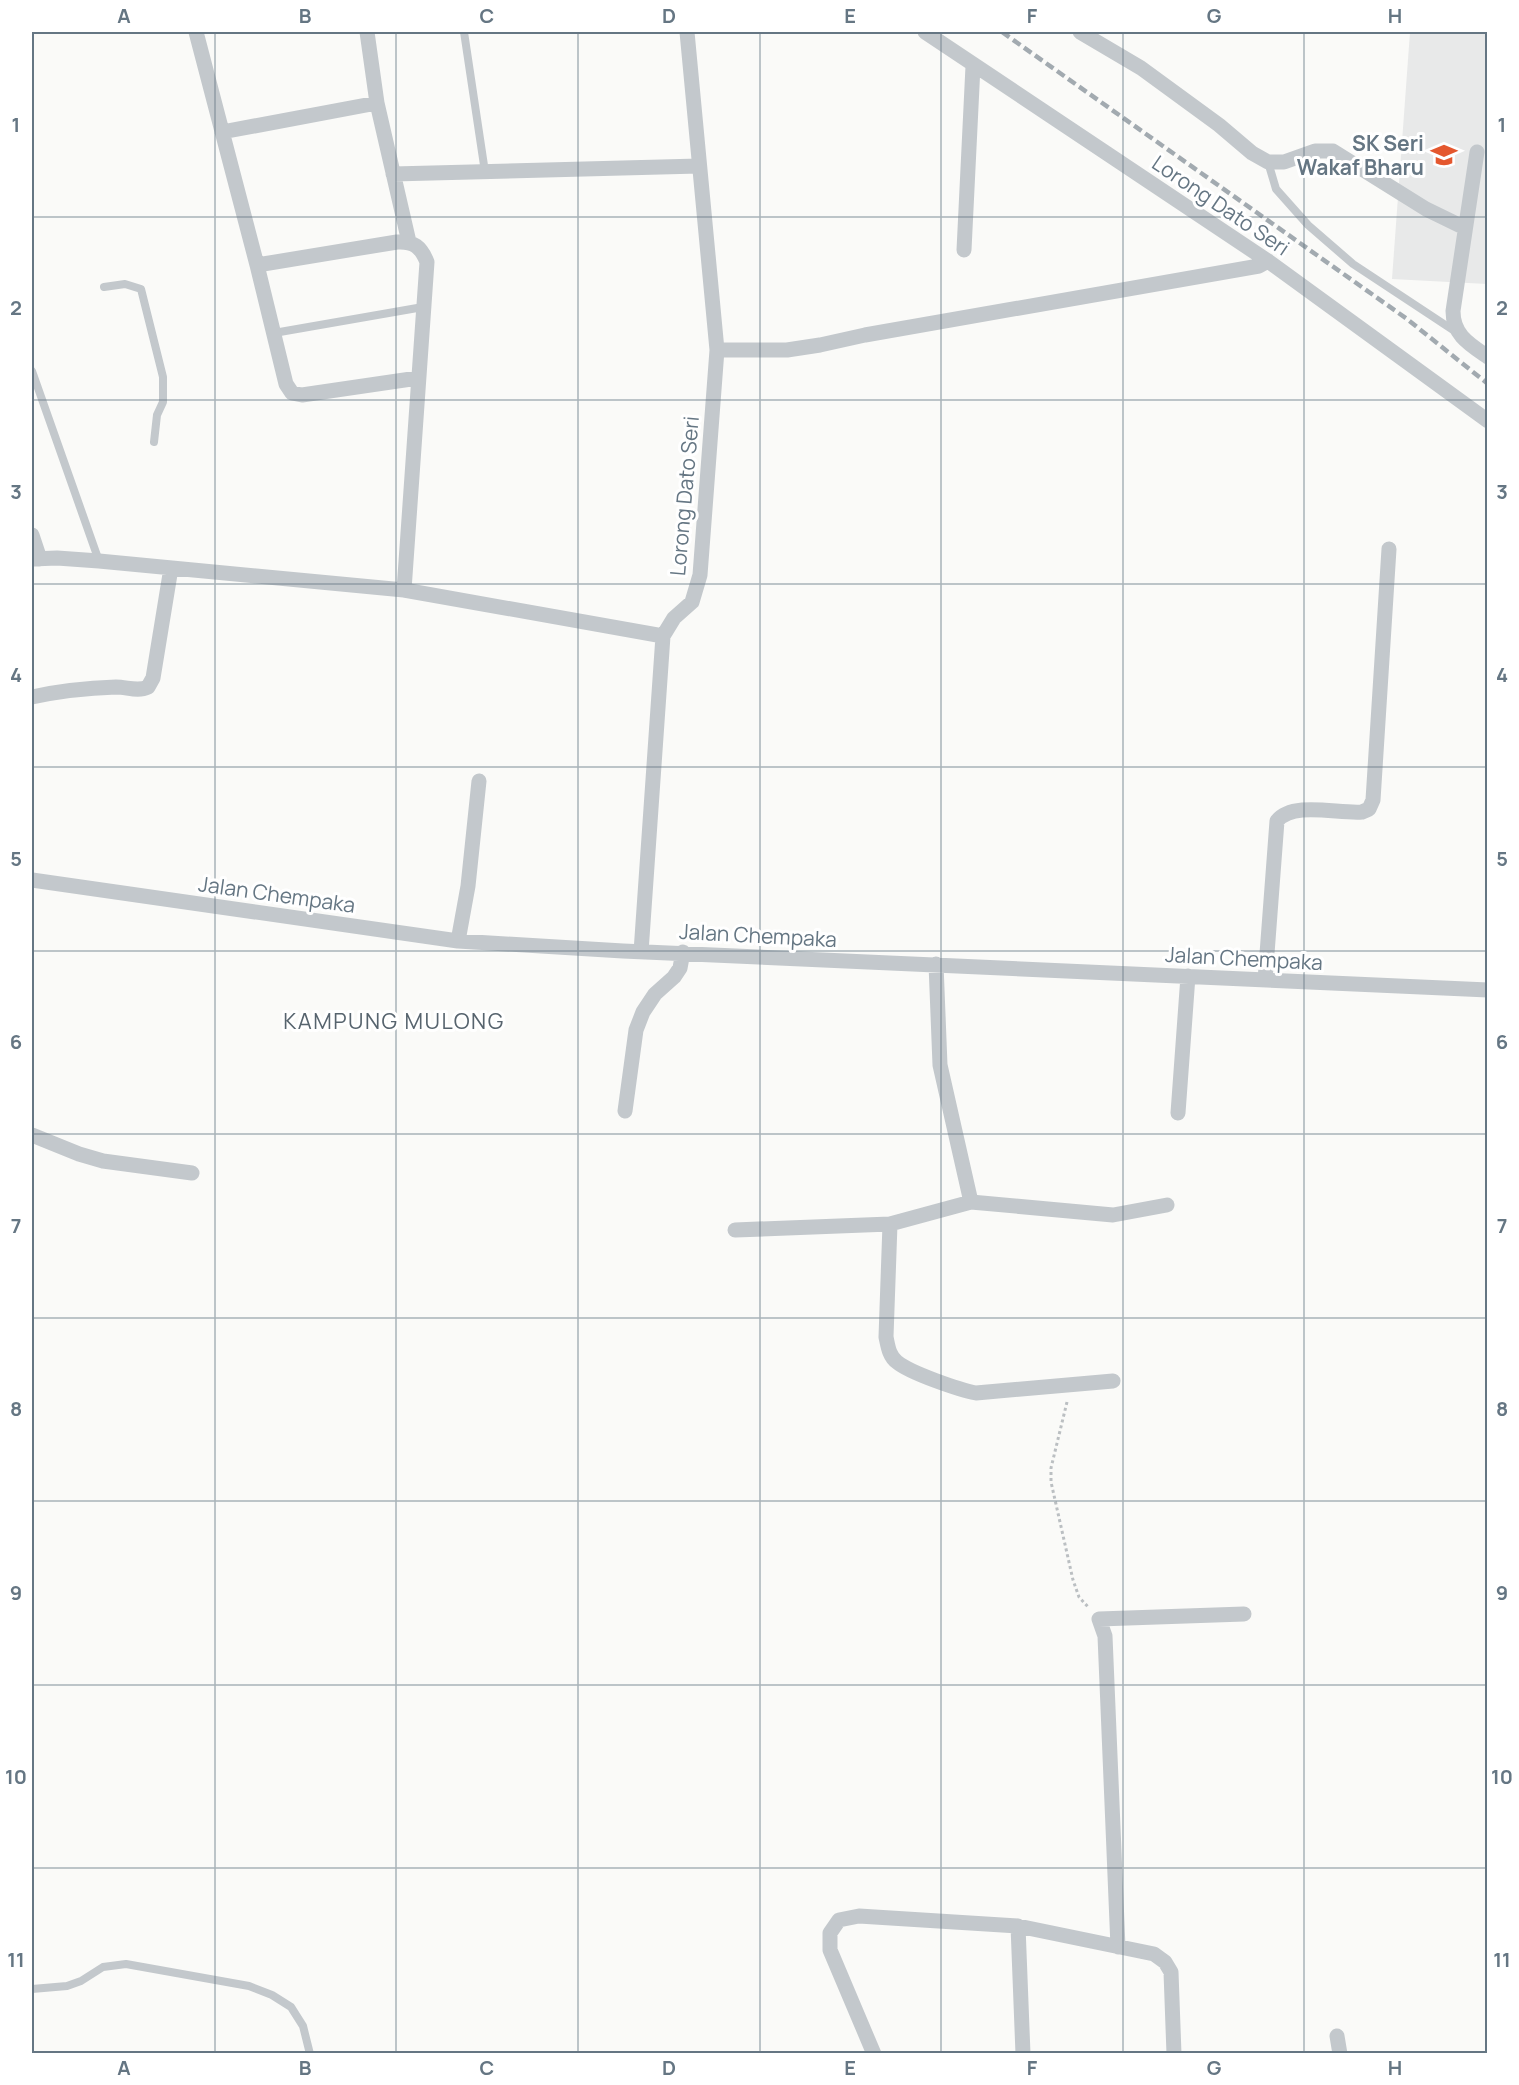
<svg xmlns="http://www.w3.org/2000/svg" width="1519" height="2085" font-family="Manrope,sans-serif">
  <style>
    .built { fill: #e8e9e9 }
    .lines { fill: none; stroke-linecap: round; stroke-linejoin: round }
    .path { stroke: #bbbfc2; stroke-width: 3; stroke-dasharray: 3 3; stroke-linecap: butt }
    .lane { stroke: #c3c8cc; stroke-width: 8 }
    .street { stroke: #c3c8cc; stroke-width: 15 }
    .rail { stroke: #a2aab0; stroke-width: 4.5; stroke-dasharray: 9 4.5; stroke-linecap: butt }
    .grid { fill: none; stroke: #657683; stroke-width: 1.5; stroke-opacity: 0.55 }
    .labels { text-anchor: middle; dominant-baseline: central; stroke-width: 6; stroke-linejoin: round; paint-order: stroke }
    .poi-label { font-size: 21px; font-weight: bold; fill: #657683; stroke: #fff; text-anchor: end }
    .street-label { font-size: 21px; fill: #657683; stroke: #fff }
    .neighbourhood-label { font-size: 22px; letter-spacing: 1.5px; fill: #57646e; stroke: #fff }
    .neatline { fill: none; stroke: #657683; stroke-width: 2 }
    .grid-label { font-size: 20px; text-anchor: middle; font-weight: bold; fill: #657683 }
  </style>
  <rect width="100%" height="100%" fill="#fafaf8"/>
  <path class="built" d="M1410,32H1487V284L1392,279Z"/>
  <g class="lines">
    <path class="path" d="M1067,1402L1051,1468V1482L1073,1580L1079,1597L1089,1608"/>
    <path class="lane" d="M464,32L485,172
      M1268,162L1276,189L1308,225L1353,264L1456,332
      M104,287L125,284L141,289L163,377V402L157,415L154,442
      M274,333L423,307
      M32,371L99,561
      M32,1989L67,1986L81,1981L103,1967L126,1964L249,1986L272,1995L291,2007L303,2026L310,2054"/>
    <path class="street" d="M367,32L377,103L409,242
      M925,32L1268,261L1488,421
      M1080,32L1141,68L1219,125L1252,153L1268,162H1284L1315,151H1333L1426,209L1465,228
      M222,132L377,103
      M1477,152L1453,311C1453,335 1469,344 1488,357
      M393,174L699,166
      M964,250L973,66
      M257,265L286,384L292,393L302,395L418,378
      M717,350H787L820,345L865,335L1259,266L1268,261
      M32,535L40,559
      M32,559L57,558L99,561L404,590L427,262C421,247 414,241 397,242L257,265L196,32
      M404,590L663,636
      M32,697C59,691 87,688 116,687C127,687 138,692 148,687L153,678L171,568
      M32,880L458,941L623,951L1488,990
      M458,941L468,886L479,781
      M641,952L663,636L674,618L692,602L700,575L717,350L687,32
      M936,964L940,1065L971,1202
      M1265,980L1277,821C1293,801 1338,814 1362,812L1369,809L1373,800L1389,549
      M625,1111L636,1030L643,1012L655,994L674,977L680,968L683,952
      M1178,1113L1188,976
      M32,1135L79,1154L103,1161L192,1173
      M890,1224L886,1337C888,1346 889,1356 897,1362C910,1373 960,1390 976,1393L1113,1381
      M735,1230L890,1224L971,1202L1113,1215L1167,1205
      M1018,1926L1023,2054
      M1118,1947L1105,1636L1099,1619L1244,1614
      M1337,2036L1340,2054
      M874,2054L830,1950V1933L839,1920L859,1916L1018,1926L1154,1954L1165,1962L1171,1972L1174,2054"/>
    <path class="rail" d="M1002,32L1407,319L1488,384"/>
  </g>
  <path class="grid" d="M215,32V2054M396,32V2054M578,32V2054M760,32V2054M941,32V2054M1123,32V2054M1304,32V2054M32,217H1488M32,400H1488M32,584H1488M32,767H1488M32,951H1488M32,1134H1488M32,1318H1488M32,1501H1488M32,1685H1488M32,1868H1488"/>
  <defs>
    <g id="school-bare" transform="scale(2.07)"><path d="M0-5L7-2L0 1L-7-2ZM-4 1L0 2.5L4 1V4Q0 6-4 4Z" fill="#e4572e" stroke="#fff" stroke-width="2.5" paint-order="stroke"/></g>
  </defs>
  <g fill-rule="evenodd">
    <use href="#school-bare" x="1444" y="155"/>
  </g>
  <g class="labels">
    <g class="poi-label">
      <text x="1424" y="143">SK Seri<tspan x="1424" dy="24">Wakaf Bharu</tspan></text>
    </g>
    <g class="street-label">
      <text transform="translate(1221 205) rotate(34)">Lorong Dato Seri</text>
      <text transform="translate(684 496) rotate(-85)">Lorong Dato Seri</text>
      <text transform="translate(277 894) rotate(8)">Jalan Chempaka</text>
      <text transform="translate(758 935) rotate(3)">Jalan Chempaka</text>
      <text transform="translate(1244 958) rotate(3)">Jalan Chempaka</text>
    </g>
    <g class="neighbourhood-label">
      <text x="394" y="1021">KAMPUNG MULONG</text>
    </g>
  </g>
  <rect width="1519" height="2085" fill="none" stroke="#ffffff" stroke-width="66"/>
  <rect x="33" y="33" width="1453" height="2019" class="neatline"/>
  <g class="grid-label">
    <text x="124" y="23">A</text>
    <text x="305" y="23">B</text>
    <text x="487" y="23">C</text>
    <text x="669" y="23">D</text>
    <text x="850" y="23">E</text>
    <text x="1032" y="23">F</text>
    <text x="1214" y="23">G</text>
    <text x="1395" y="23">H</text>
    <text x="16" y="132">1</text>
    <text x="1502" y="132">1</text>
    <text x="16" y="315">2</text>
    <text x="1502" y="315">2</text>
    <text x="16" y="499">3</text>
    <text x="1502" y="499">3</text>
    <text x="16" y="682">4</text>
    <text x="1502" y="682">4</text>
    <text x="16" y="866">5</text>
    <text x="1502" y="866">5</text>
    <text x="16" y="1049">6</text>
    <text x="1502" y="1049">6</text>
    <text x="16" y="1233">7</text>
    <text x="1502" y="1233">7</text>
    <text x="16" y="1416">8</text>
    <text x="1502" y="1416">8</text>
    <text x="16" y="1600">9</text>
    <text x="1502" y="1600">9</text>
    <text x="16" y="1784">10</text>
    <text x="1502" y="1784">10</text>
    <text x="16" y="1967">11</text>
    <text x="1502" y="1967">11</text>
    <text x="124" y="2075">A</text>
    <text x="305" y="2075">B</text>
    <text x="487" y="2075">C</text>
    <text x="669" y="2075">D</text>
    <text x="850" y="2075">E</text>
    <text x="1032" y="2075">F</text>
    <text x="1214" y="2075">G</text>
    <text x="1395" y="2075">H</text>
  </g>
</svg>
